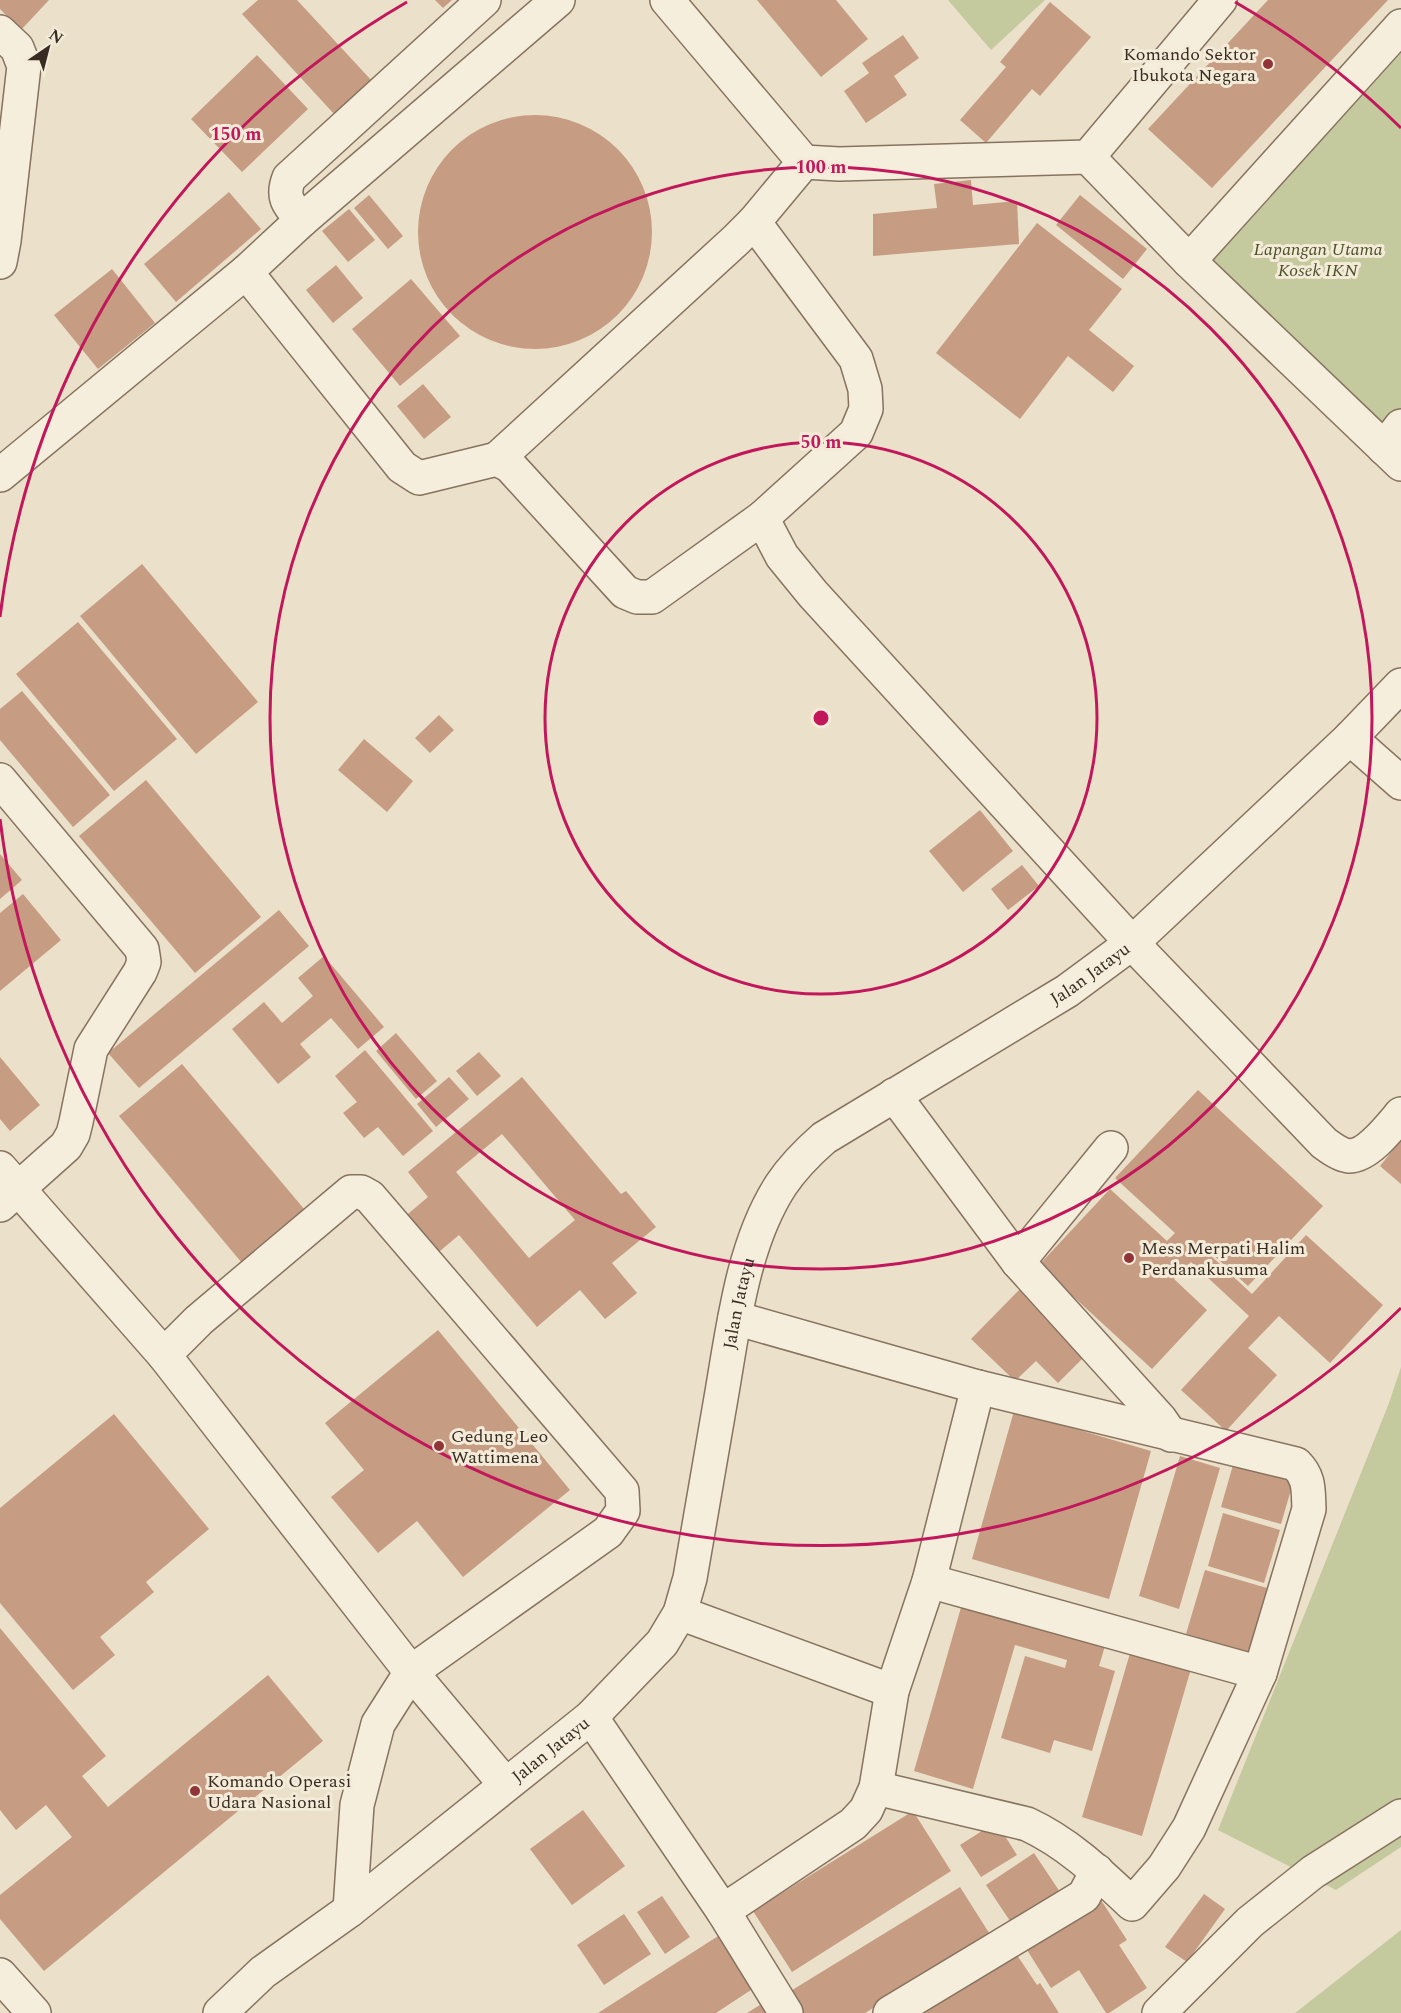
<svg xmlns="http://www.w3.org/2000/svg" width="1401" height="2013" font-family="Spectral,serif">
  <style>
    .green { fill: #c5c99e }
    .building { fill: #c69c83; fill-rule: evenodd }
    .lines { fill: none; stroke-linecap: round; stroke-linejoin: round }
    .minor-casing { stroke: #86735f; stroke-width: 36 }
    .minor { stroke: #f6eedc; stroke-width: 33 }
    .ring { fill: none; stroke: #c2185b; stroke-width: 3 }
    .poi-dot { fill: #903438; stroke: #f3ead8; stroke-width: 2 }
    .labels { text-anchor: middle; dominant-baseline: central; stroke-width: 6; stroke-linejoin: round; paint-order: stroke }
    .poi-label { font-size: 18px; fill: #382b21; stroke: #f3ead8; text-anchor: start }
    .park-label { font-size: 18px; font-style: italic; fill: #4a522a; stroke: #f3ead8 }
    .street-label { font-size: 18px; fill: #382b21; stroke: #f3ead8 }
    .centre { fill: #c2185b; stroke: #f3ead8; stroke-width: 3 }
    .ring-label { font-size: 18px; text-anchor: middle; font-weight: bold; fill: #c2185b; stroke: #f3ead8; stroke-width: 6; stroke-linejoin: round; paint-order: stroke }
  </style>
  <rect width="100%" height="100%" fill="#ebe0c9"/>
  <path class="green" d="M948,0H1045L991,50Z
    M1401,39V419L1379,424L1200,267Z
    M1401,1367V1847L1336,1890L1218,1830L1389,1403Z
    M1401,1930V2013H1295Z"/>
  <path class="building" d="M0,0H49L21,30L0,9Z
    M258,0H297L372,81L335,115L242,14Z
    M435,0H452L443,8Z
    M757,0H836L868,39L821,77Z
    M1268,0H1388L1212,188L1148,129Z
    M1050,2L1091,37L1040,96L1032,89L986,143L960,120L1006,67L1000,62Z
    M903,35L919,58L894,76L907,95L866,123L844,91L869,73L862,63Z
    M257,55L308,109L242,172L191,119Z
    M418 232a117 117 0 1 1 234 0a117 117 0 1 1-234 0Z
    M971,180L973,205L1017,201L1019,244L873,256V214L937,208L934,184Z
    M229,192L261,229L176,302L144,264Z
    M369,195L403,236L388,249L354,208Z
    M1080,195L1147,249L1123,279L1056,225Z
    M349,209L375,240L348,262L322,231Z
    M1037,223L1122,289L1089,330L1134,366L1113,392L1068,356L1020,419L936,353Z
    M336,265L363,298L333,323L306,290Z
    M112,269L155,323L98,369L54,315Z
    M411,279L460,336L400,386L352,329Z
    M423,384L451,417L424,439L397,406Z
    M142,564L258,702L196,754L80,616Z
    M78,622L177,739L114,791L16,674Z
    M22,691L110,795L73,827L0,740V709Z
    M439,715L454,730L430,753L415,738Z
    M364,739L413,781L387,812L338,770Z
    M146,780L261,917L195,973L79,836Z
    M980,810L1013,851L963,892L929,851Z
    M0,854L22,880L0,899Z
    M1022,865L1039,886L1008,910L991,889Z
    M23,894L61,940L0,991V913Z
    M279,910L309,946L139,1088L108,1053Z
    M324,956L384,1027L358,1049L331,1018L300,1044L311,1057L278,1084L232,1029L264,1002L282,1023L313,996L298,978Z
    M396,1033L437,1081L416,1099L376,1051Z
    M365,1050L433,1131L403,1156L378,1127L364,1138L343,1113L357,1102L335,1076Z
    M479,1052L501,1076L477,1096L456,1071Z
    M0,1057L40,1105L10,1131L0,1119Z
    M182,1064L310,1216L247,1269L119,1116Z
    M449,1077L469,1099L436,1127L417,1104Z
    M522,1077L621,1194L626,1191L656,1227L612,1263L637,1293L605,1319L580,1290L537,1327L459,1235L434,1256L402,1219L428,1197L408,1172ZM502,1134L575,1220L529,1258L456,1172Z
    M1198,1090L1323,1206L1248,1286L1211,1253L1209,1254L1252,1294L1306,1235L1383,1305L1330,1363L1279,1316L1248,1348L1277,1375L1226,1431L1181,1390L1249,1316L1191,1262L1174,1279L1207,1310L1152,1369L1039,1265L1110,1189L1167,1241L1175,1233L1115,1178Z
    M1401,1140V1184L1380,1166Z
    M1024,1285L1091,1350L1058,1383L1036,1361L1015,1381L971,1339Z
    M438,1330L570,1490L463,1577L417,1521L378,1553L331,1497L364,1470L325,1423Z
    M1014,1411L1151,1451L1109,1599L972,1559Z
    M114,1414L209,1529L146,1582L154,1592L100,1637L115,1655L73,1690L0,1603V1508Z
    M1237,1451L1297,1469L1281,1524L1221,1507Z
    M1180,1456L1220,1468L1179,1609L1139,1596Z
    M1223,1513L1280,1530L1264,1583L1208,1566Z
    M1205,1570L1267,1588L1248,1652L1186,1634Z
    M964,1597L1108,1636L1099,1666L1115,1671L1092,1751L1054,1740L1050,1753L1001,1738L1025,1656L1065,1668L1067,1660L1015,1645L973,1789L914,1771Z
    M0,1628L106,1756L82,1776L108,1807L268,1675L323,1741L44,1971L0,1919V1895L72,1837L46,1805L16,1830L0,1810Z
    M1133,1643L1193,1662L1142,1836L1082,1817Z
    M583,1810L625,1866L572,1905L530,1849Z
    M913,1811L951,1871L792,1972L753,1911Z
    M996,1822L1017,1855L981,1877L960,1845Z
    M1034,1853L1064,1898L1016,1930L986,1885Z
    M960,1887L991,1936L865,2013H802L789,1992Z
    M1097,1894L1127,1940L1119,1945L1147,1988L1109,2013H1106L1079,1970L1051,1988L1022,1942Z
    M1204,1894L1225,1909L1187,1962L1165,1947Z
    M662,1896L690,1937L665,1954L637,1912Z
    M624,1914L651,1954L604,1985L577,1945Z
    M726,1931L760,1984L716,2013H598Z
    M1013,1949L1037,1985L1040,1983L1059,2013H912Z
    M768,2000L777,2013H747Z"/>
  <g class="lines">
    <g class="minor-casing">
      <g id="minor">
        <path d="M667,0L804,162L839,164L1088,157L1220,0"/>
        <path d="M0,32L17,48L24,66L4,241L0,262"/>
        <path d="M1088,157L1189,261L1401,26"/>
        <path d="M302,220C289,205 281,198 289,178L484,0"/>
        <path d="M754,222L856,359L865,389L866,409L856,433L762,518"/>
        <path d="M1189,261L1401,464"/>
        <path d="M246,272L302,220L558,0"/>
        <path d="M1384,448L1401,426"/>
        <path d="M497,459L736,240L754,222L804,162"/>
        <path d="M0,475L246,272L402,467L419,478L497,459L510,466L625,592L637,597H652L762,518L782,556L813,594L1132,943L1324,1143C1331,1148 1340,1155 1349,1156C1368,1156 1390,1127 1401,1114"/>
        <path d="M1350,738L1401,783"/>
        <path d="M0,780L142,949L144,962L140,972L91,1049L76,1122L73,1134L66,1146L0,1205"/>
        <path d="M894,1095L1018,1262L1160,1419L1171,1435"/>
        <path d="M0,1168L164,1355L411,1672L505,1784"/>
        <path d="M1018,1262L1111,1148"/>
        <path d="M735,1318L978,1387L1296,1464C1310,1478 1308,1490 1309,1509L1260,1673L1189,1828L1164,1867L1132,1904C1099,1873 1068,1843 1027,1824L876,1788"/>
        <path d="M164,1355L199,1320L351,1192H361L370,1197L622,1491L623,1511L608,1532L411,1672L378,1724L357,1805L350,1910"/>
        <path d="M929,1581L1260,1673"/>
        <path d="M680,1613L892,1691"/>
        <path d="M591,1717L723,1911L786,2013"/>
        <path d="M723,1911L853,1824L866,1810L876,1788L892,1691L929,1581L978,1387"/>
        <path d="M0,1975L34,2013"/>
        <path id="s1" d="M220,2013L263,1972L350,1910L591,1717L662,1643L680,1613L690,1578C700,1518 711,1458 721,1398C733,1329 742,1245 781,1185C793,1167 808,1152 824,1138L1067,991L1132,943L1350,738L1401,685"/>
        <path d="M890,2013L1084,1896L1097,1871"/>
        <path d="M1159,2013L1250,1922L1313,1872L1401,1816"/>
      </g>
    </g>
    <use href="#minor" class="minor"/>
  </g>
  <g class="ring">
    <circle cx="821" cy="718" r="276"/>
    <circle cx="821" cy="718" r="551"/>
    <path d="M1401 1308A827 827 0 0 1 0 819M0 617A827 827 0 0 1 407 2M1235 2A827 827 0 0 1 1401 128"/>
  </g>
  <g class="poi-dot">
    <circle cx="1268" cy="64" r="6"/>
    <circle cx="1129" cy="1258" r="6"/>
    <circle cx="439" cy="1446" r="6"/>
    <circle cx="195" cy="1791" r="6"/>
  </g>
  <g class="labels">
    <g class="poi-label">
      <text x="1256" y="54" text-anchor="end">Komando Sektor<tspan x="1256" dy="21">Ibukota Negara</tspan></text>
      <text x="1141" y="1248">Mess Merpati Halim<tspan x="1141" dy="21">Perdanakusuma</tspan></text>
      <text x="451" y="1436">Gedung Leo<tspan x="451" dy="21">Wattimena</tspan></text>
      <text x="207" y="1781">Komando Operasi<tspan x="207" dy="21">Udara Nasional</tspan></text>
    </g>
    <g class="park-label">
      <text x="1318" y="249">Lapangan Utama<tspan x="1318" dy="21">Kosek IKN</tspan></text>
    </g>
    <g class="street-label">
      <text stroke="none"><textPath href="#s1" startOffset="1431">Jalan Jatayu</textPath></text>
      <text stroke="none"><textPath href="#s1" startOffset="928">Jalan Jatayu</textPath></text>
      <text stroke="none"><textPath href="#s1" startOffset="423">Jalan Jatayu</textPath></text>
    </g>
  </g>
  <circle cx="821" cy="718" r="9" class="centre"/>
  <g class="ring-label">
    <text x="236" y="140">150 m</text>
    <text x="821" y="173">100 m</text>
    <text x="821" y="448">50 m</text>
  </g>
  <g transform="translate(48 48) rotate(35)" stroke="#f3ead8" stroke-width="4.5" paint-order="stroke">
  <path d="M0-4.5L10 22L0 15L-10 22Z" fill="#382b21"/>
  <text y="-9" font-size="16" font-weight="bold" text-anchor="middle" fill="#382b21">N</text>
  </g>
</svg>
